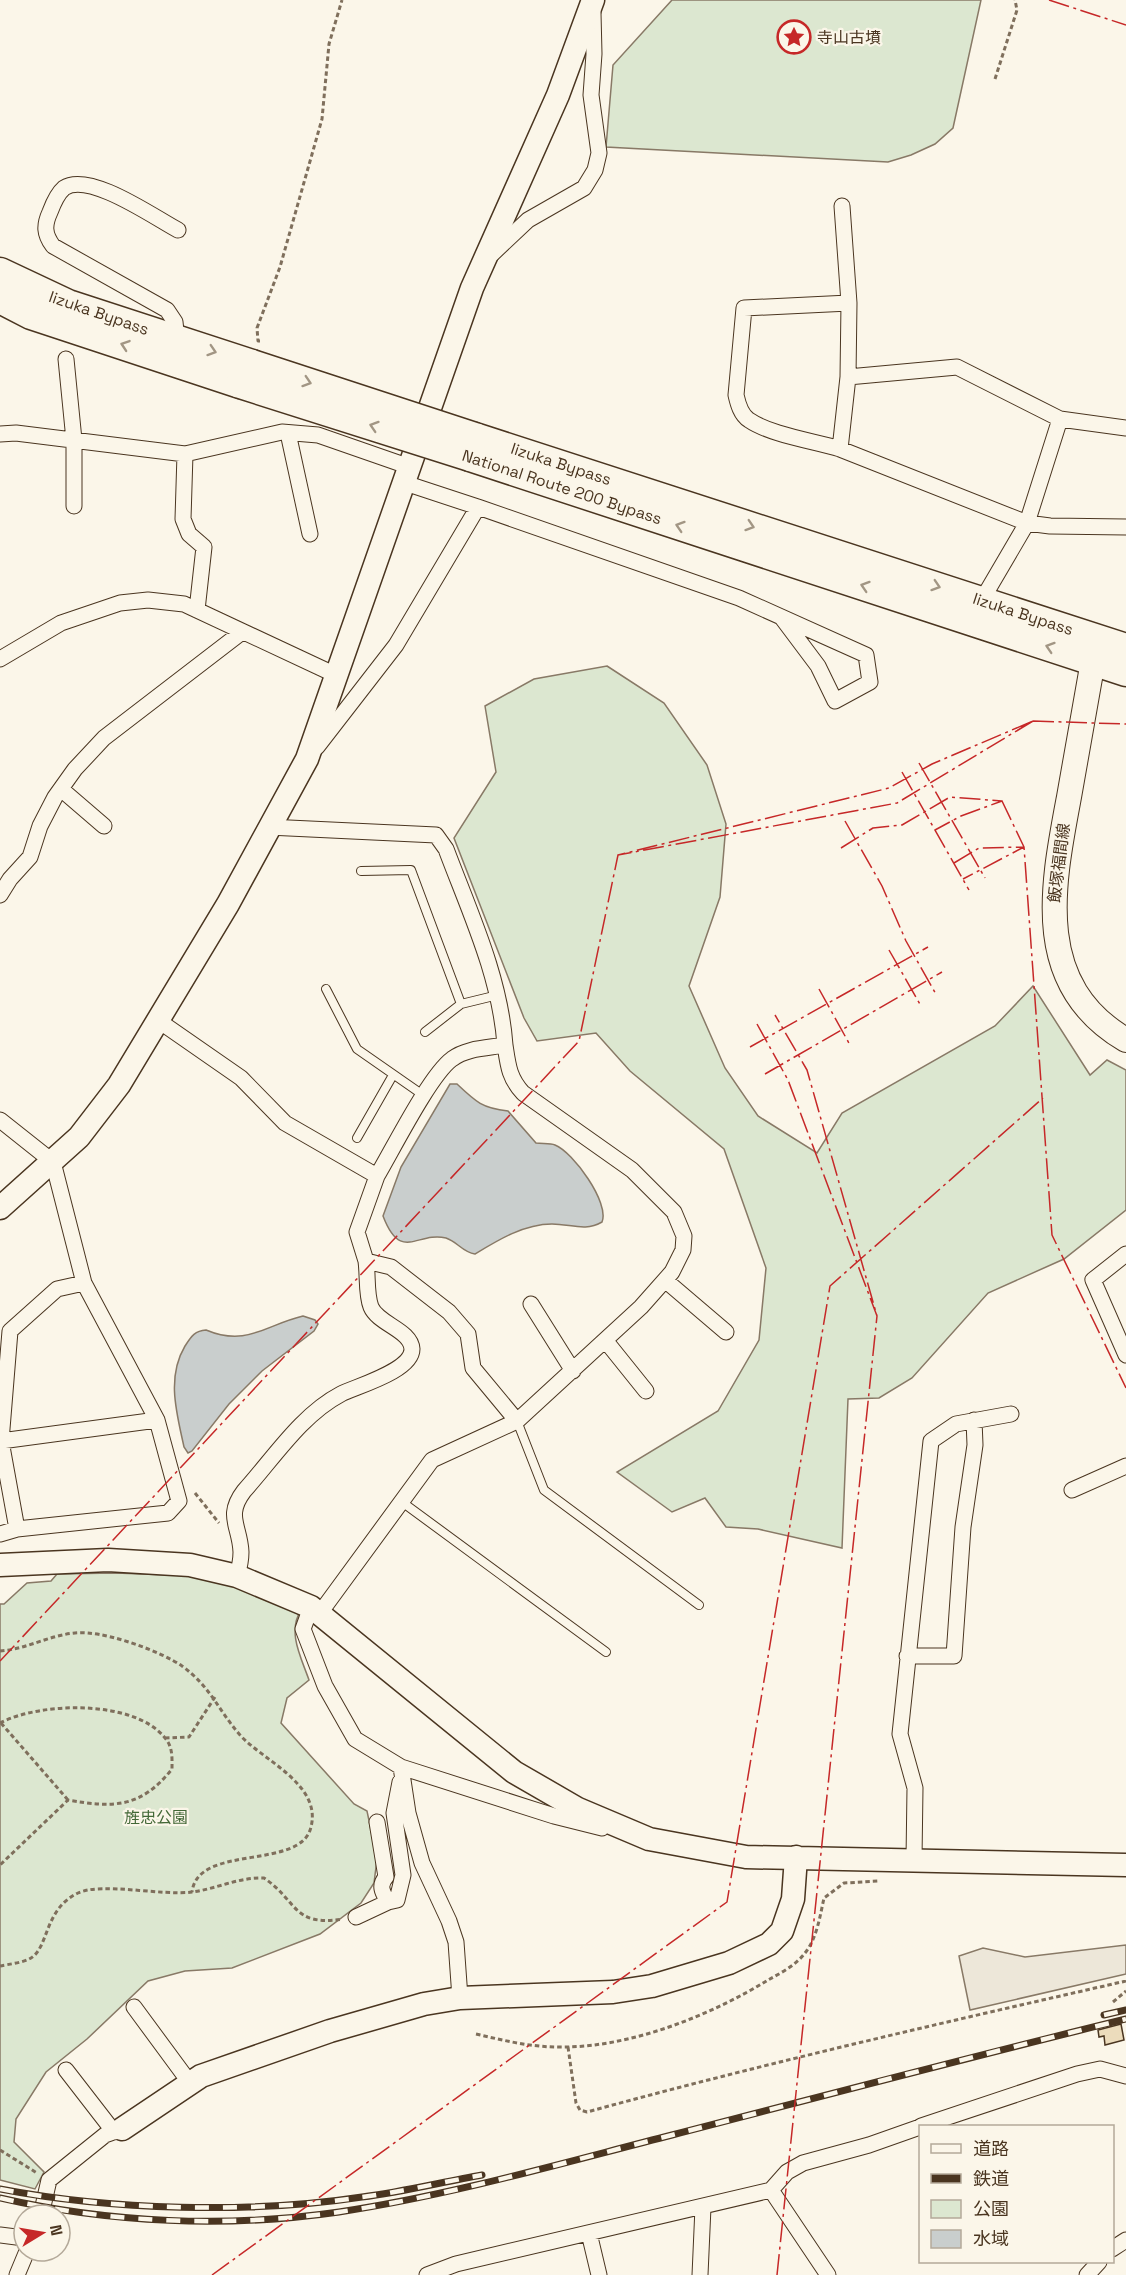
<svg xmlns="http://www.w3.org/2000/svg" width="1126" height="2275" font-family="'Space Grotesk','Noto Sans JP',sans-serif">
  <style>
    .green { fill: #dce7d0; stroke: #887966; stroke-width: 1.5 }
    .parking { fill: #ede7d9; stroke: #887966; stroke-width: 1.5 }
    .water { fill: #c9cecd; stroke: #887966; stroke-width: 1.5 }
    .building { fill: #ecdcbc; stroke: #4a3520; stroke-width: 1.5 }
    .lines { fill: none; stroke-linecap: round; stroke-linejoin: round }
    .lane-casing { stroke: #4a3520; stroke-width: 10 }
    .street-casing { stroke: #4a3520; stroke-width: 17 }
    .secondary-casing { stroke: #4a3520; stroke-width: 25 }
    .primary-casing { stroke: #4a3520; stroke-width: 26 }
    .highway-casing { stroke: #4a3520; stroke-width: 31 }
    .path { stroke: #7f6f5c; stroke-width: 3; stroke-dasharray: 4.5 3; stroke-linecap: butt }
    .lane { stroke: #fbf6e9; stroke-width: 8 }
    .street { stroke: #fbf6e9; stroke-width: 15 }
    .secondary { stroke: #fbf6e9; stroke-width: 22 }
    .primary { stroke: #fbf6e9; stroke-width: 24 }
    .highway { stroke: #fbf6e9; stroke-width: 28 }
    .rail-casing { stroke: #4a3520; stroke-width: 7 }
    .rail { stroke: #fbf6e9; stroke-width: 4.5; stroke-dasharray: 14; stroke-linecap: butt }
    .highway-bridge-casing { stroke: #4a3520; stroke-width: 31; stroke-linecap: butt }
    .highway-bridge { stroke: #fbf6e9; stroke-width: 28 }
    .power { stroke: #c62828; stroke-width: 1.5; stroke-dasharray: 21 4.5 3 4.5; stroke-linecap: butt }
    .oneway { stroke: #a29684 }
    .labels { text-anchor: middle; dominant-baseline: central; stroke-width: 4.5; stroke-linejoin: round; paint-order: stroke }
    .poi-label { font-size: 16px; fill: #4a3520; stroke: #fbf6e9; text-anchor: start }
    .street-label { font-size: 16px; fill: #4a3520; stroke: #fbf6e9 }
    .park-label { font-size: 16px; fill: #436837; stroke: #fbf6e9 }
  </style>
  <rect width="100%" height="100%" fill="#fbf6e9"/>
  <path class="green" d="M672,0H981L953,128L935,144L911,155L888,162L606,147L613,65Z
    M607,666L664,703L707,765L726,824L720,897L689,986L725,1068L758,1116L817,1153L842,1113L995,1026L1033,986L1090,1075L1107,1060L1126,1070V1210L1064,1259L988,1293L912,1378L879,1398L848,1399L842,1548L758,1529L726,1527L705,1498L672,1512L617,1472L718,1411L759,1340L766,1268L724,1149L630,1071L596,1033L537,1041L524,1018L454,838L496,772L485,706L534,679Z
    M115,1573L197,1576L263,1593L301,1610C287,1632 301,1657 309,1680L287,1698L281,1723L354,1804L367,1811L377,1859L374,1883L361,1903L320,1934L232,1968L185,1971L148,1981L87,2039L46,2072L16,2119L14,2142L44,2172L35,2189L0,2180V1604H4L27,1583L51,1581L57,1574Z"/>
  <path class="parking" d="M1126,1945V1974L970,2010L959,1956L983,1948L1025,1957Z"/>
  <path class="water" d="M450,1084H457C476,1102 482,1108 508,1111L536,1143C542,1144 550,1143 555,1145C573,1152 610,1203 602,1222C585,1232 571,1224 552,1224C524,1224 498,1240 475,1254C462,1252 458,1242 446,1238C417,1231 401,1263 383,1216L401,1167Z
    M303,1316L315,1320L318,1324L314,1331L262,1371L229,1404L192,1451L188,1453L184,1447C177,1414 166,1378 185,1346C191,1337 194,1331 206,1330C247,1347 265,1325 303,1316Z"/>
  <path class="building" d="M1121,2024L1124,2040L1105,2045L1104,2036L1099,2037L1098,2030Z"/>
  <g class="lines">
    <g class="lane-casing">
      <path id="lane" d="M361,871L411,870L461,1004L498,995
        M326,989L357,1049L423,1095
        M425,1032L461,1004
        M357,1138L393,1075
        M517,1421L544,1490L699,1605
        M402,1502L606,1652"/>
    </g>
    <g class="street-casing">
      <path id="street" d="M842,206L849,303L848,377L840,449L1027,523L1050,526L1126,527
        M492,254L528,220L584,188L595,170L599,153L591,95L594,54L593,13
        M177,340L175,322L167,310L53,246C44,234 44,225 50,212C53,204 57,194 64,188C89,171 155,218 178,230
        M66,359L74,440V506
        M848,377L957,367L1060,419L1126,428
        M288,433L310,534
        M0,434L16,433L185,454L282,432L318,435L410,467
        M840,449C814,441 771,435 749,420C741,415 738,404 736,395L744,308L849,303
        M185,454L183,519L189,534L204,547L197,610
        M405,483L478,507
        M979,605L1027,523L1060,419
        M0,659L61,623L120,603L148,600L184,604L338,676
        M317,747L396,645L478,507L739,598L866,655L870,682L835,701L818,666L782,618
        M61,789L104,826
        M268,827L436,835L446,849C470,913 500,976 505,1045C488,1048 466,1048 452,1059C430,1075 393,1149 377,1176
        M0,895L10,879L30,857L40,826L55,797L75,769L104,738L242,632
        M159,1021L241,1078L285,1123L377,1176L357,1232L366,1261L391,1267L449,1312L468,1334L473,1368L517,1421L432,1460L320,1613
        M505,1045C508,1065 509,1078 523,1093L632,1170L674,1212L684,1236L683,1250L672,1272L641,1307L517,1421
        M0,1120L53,1162L84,1283L157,1420L179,1501L168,1513L17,1529L0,1534
        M1126,1254L1093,1280L1126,1355
        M665,1280L726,1332
        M531,1304L573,1371
        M605,1340L646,1391
        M1,1441L157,1420
        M1072,1490L1126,1466
        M17,1529L1,1441L10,1331L57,1289L84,1283
        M237,1576C239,1569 241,1560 241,1552C240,1526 225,1516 244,1491C273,1459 301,1415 341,1394C357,1386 412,1371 412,1349C411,1330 378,1324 371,1307C366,1295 368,1275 366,1261
        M311,1607L303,1629L325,1686L355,1739L401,1767L408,1813L422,1863L449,1921L456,1942L460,1998
        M907,1656H954L963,1527L975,1445L974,1420
        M401,1767L554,1816L602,1828
        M377,1822L386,1877C378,1886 383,1893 388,1902L397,1900L403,1875L394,1813L400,1782
        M914,1859L915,1788L900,1734L931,1441L956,1424L1011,1414
        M356,1917L388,1902
        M134,2007L190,2083
        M66,2070L114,2132
        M921,2126L1077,2074L1100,2069L1126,2076
        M41,2215L49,2180L105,2135L122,2129
        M589,2233L599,2275
        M0,2235L24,2238
        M1112,2249L1126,2240
        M17,2275L27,2251
        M427,2275L456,2264L771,2190
        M700,2275L703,2207
        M828,2275L771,2190L787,2172L803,2163L869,2145L920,2127
        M1087,2275L1099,2262"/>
    </g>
    <g class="secondary-casing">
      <path id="secondary" d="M0,1208L79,1137L119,1085L228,904L307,759L472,288L558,95L593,0
        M0,1565L108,1560L190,1565L237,1576L311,1607L514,1772L578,1809L649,1839L746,1857L1126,1865
        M122,2129L201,2076L330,2031L424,2004L460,1998L613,1992L652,1986L729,1963L769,1944L782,1931L793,1899L796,1857"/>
    </g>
    <g class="primary-casing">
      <path id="primary" d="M1093,661C1085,706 1077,752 1069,797C1052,887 1032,985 1126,1040"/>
    </g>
    <g class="highway-casing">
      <path id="highway" d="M0,272L68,304L252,364
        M0,299L31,315L240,384
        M475,437L1126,648
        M470,457L1126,672"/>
    </g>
    <path class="path" d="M995,79L1017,10L1015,0
      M260,341H258L257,328L280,267L322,119L329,44L342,0
      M195,1493L219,1523
      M0,1651C30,1649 58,1630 88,1633C114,1635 160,1651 182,1666C211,1687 218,1710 240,1735C262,1760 322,1784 311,1827C301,1871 198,1843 192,1892
      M0,1723C40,1702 134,1699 165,1738C173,1747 172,1758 172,1769C141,1808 114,1808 68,1800L0,1865
      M1,1723L68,1800
      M165,1738L189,1737L215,1697
      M0,1966C9,1964 23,1963 31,1958C49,1947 44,1909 78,1893C101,1882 162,1896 192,1892C216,1889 239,1877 264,1878C298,1901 292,1927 343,1919
      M1113,2002L1126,1991
      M476,2034C506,2041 534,2048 566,2047C634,2046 711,2015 768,1980C781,1973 796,1965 805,1953C817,1938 820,1916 824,1898L844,1883L879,1881
      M568,2047L576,2103L580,2110L587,2112C766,2063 946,2022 1126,1981
      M0,2150L37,2173"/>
    <use href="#lane" class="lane"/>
    <use href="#street" class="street"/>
    <use href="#secondary" class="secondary"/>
    <use href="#primary" class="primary"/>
    <use href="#highway" class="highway"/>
    <g class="rail-casing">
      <path id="rail" d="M1104,2015L1126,2010
        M0,2189C110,2210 250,2214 362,2197C402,2192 442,2182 482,2175
        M0,2198C109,2223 228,2228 339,2212C452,2195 562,2163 672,2135C823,2096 974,2056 1126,2019"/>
    </g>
    <use href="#rail" class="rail"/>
    <g class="highway-bridge-casing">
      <path id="highway-bridge" d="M252,364L475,437
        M240,384L470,457"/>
    </g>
    <use href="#highway-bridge" class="highway-bridge"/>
    <path class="power" d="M1049,0L1126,25
      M1033,721L897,803L618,855L889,788L932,764Z
      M1033,721L1126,724
      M919,763L985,878
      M902,772L969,890
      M1002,801L1024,847L1052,1235L1126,1388
      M845,821L882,886L906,941L937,996
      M841,848L873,828L902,825L950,797L1002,801L961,816L935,830
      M954,863L979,848L1024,847L963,879
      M889,950L921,1006
      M819,989L850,1045
      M757,1024L788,1080L877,1316L807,1070L775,1015
      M750,1047L928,947
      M765,1074L942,972
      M0,1661L579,1041L618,855
      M212,2275L727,1902L830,1286L1043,1098
      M777,2275L877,1316"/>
  </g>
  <defs><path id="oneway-chevron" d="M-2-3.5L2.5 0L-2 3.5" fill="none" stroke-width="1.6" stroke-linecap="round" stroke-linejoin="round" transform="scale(1.5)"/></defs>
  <g class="oneway">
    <use href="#oneway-chevron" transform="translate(125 345) rotate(-161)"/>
    <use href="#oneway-chevron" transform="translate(212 351) rotate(18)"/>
    <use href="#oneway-chevron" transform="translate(307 382) rotate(18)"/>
    <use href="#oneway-chevron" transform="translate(374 426) rotate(-162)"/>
    <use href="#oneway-chevron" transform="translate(680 526) rotate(-162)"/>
    <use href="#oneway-chevron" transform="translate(750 526) rotate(18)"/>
    <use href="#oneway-chevron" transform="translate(865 586) rotate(-162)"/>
    <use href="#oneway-chevron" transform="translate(936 586) rotate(18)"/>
    <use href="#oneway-chevron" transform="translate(1050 647) rotate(-162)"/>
  </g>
  <defs>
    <g id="sight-ring" transform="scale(1.725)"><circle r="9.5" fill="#fbf6e9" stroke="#c62828" stroke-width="1.5"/><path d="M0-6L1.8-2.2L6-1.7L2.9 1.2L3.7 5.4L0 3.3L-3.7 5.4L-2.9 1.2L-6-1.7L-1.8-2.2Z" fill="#c62828"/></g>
  </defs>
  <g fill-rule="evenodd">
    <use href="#sight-ring" x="794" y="37"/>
  </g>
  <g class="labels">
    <g class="poi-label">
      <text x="817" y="37">寺山古墳</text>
    </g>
    <g class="street-label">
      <text transform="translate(99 313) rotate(19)">Iizuka Bypass</text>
      <text transform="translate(561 464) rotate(18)">Iizuka Bypass</text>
      <text transform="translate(562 487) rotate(18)">National Route 200 Bypass</text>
      <text transform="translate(1023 614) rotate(18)">Iizuka Bypass</text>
      <text transform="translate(1059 863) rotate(-83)">飯塚福間線</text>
    </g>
    <g class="park-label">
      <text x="156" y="1817">旌忠公園</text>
    </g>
  </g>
  <rect x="919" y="2125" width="195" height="138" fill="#fbf6e9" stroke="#b4a999" stroke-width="1.5"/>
  <rect x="931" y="2144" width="30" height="9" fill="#fbf6e9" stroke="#b4a999" stroke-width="1.5"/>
  <text x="973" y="2155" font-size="18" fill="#4a3520">道路</text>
  <rect x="931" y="2174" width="30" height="9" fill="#4a3520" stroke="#b4a999" stroke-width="1.5"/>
  <text x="973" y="2185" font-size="18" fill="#4a3520">鉄道</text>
  <rect x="931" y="2200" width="30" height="18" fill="#dce7d0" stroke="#b4a999" stroke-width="1.5"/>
  <text x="973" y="2215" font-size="18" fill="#4a3520">公園</text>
  <rect x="931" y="2230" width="30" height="18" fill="#c9cecd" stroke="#b4a999" stroke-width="1.5"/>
  <text x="973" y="2245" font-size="18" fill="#4a3520">水域</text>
  <g transform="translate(42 2233) rotate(79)"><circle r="28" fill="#fbf6e9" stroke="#b4a999" stroke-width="1.5"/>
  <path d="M0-4.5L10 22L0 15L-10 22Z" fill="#c62828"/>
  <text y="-9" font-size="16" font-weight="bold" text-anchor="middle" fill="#4a3520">N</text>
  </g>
</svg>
